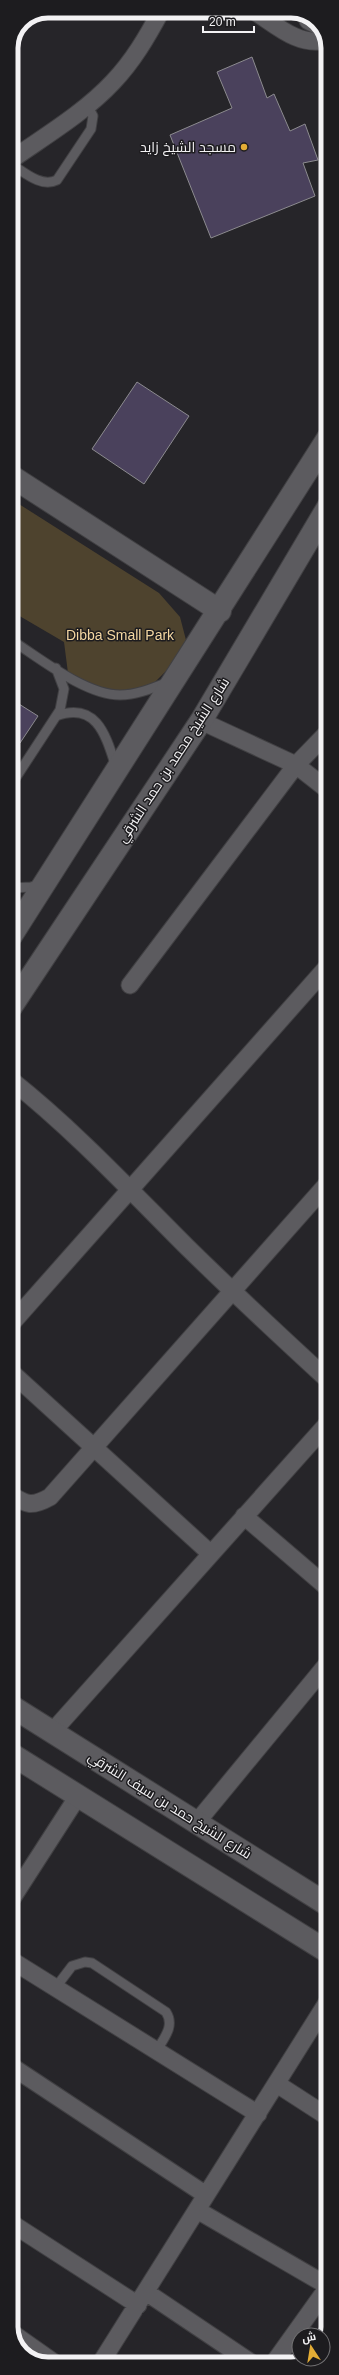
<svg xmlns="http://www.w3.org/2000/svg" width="339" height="2375" font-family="Helvetica,Cairo,sans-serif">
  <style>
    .green { fill: #4e432e }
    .building { fill: #4a415c; stroke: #8c8b8f }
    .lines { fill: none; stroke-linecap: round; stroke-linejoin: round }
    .lane-casing { stroke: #414043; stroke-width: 11 }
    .street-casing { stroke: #414043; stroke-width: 19 }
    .secondary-casing { stroke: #414043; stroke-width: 24 }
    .lane { stroke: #5c5b5f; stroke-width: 9 }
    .street { stroke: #5c5b5f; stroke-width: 17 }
    .secondary { stroke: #5c5b5f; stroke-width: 22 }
    .poi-dot { fill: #e4ad35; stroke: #1d1c1f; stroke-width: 1.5 }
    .labels { text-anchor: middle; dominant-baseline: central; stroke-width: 3; stroke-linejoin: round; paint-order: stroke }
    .poi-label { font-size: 14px; fill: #f3f2f4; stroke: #1d1c1f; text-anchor: end }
    .park-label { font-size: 14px; fill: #f4d7a2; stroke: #1d1c1f }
    .street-label { font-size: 14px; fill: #f3f2f4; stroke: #1d1c1f }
    .rim { fill: none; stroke: #f3f2f4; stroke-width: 5 }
  </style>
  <rect width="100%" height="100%" fill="#262529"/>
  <path class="green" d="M11,499L159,593L180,617L186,640L170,667L148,689L107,693L68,673L64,642L11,611Z"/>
  <path class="building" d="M252,57L267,98L274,94L290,131L305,124L318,160L303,163L315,196L211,238L170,135L232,108L217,72Z
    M137,382L189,416L144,484L92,449Z
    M11,699L38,716L20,743L11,738Z"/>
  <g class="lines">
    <g class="lane-casing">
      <path id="lane" d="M11,164C24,172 41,188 57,180L91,129L93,116L87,105
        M11,640C40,658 85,695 120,695C137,695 153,688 168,682
        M56,716C97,701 106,736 116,767
        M11,785L60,710L64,689L56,668
        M11,888L31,887L40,884
        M56,1987L72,1966L85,1962L92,1963L166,2012C175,2026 164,2038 157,2050"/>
    </g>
    <g class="street-casing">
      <path id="street" d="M254,11C276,25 299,47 326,40
        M11,160C45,136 84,113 113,82C133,61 147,37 161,11
        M201,721L296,765L328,790
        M130,985L296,765L328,732
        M11,1080C74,1130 130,1190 187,1247C233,1292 280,1336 328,1380
        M11,1324L328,966
        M11,1372L211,1554
        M11,1495C27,1505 32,1507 50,1497L328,1183
        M244,1516L328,1588
        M53,1731L328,1423
        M197,1822L328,1663
        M11,1900L78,1796
        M11,1960L258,2114
        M11,2066L206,2195
        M277,2084L328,2117
        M197,2210L328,2286
        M11,2223L138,2305
        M146,2292L253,2364
        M12,2333L56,2364
        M100,2364L328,2001
        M273,2364L328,2287"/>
    </g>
    <g class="secondary-casing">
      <path id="secondary" d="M310,19L318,23
        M11,476L220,611
        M11,936L328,438
        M11,1007L201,721L328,507
        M11,1706L328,1905
        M11,1754L328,1952"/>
    </g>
    <use href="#lane" class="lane"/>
    <use href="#street" class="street"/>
    <use href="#secondary" class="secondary"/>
  </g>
  <circle class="poi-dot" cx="244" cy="147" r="4"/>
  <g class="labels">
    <g class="poi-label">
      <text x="236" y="147">مسجد الشيخ زايد</text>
    </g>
    <g class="park-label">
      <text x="120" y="635">Dibba Small Park</text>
    </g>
    <g class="street-label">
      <text transform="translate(173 760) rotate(-57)">شارع الشيخ محمد بن حمد الشرقي</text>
      <text transform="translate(170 1805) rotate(32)">شارع الشيخ حمد بن سيف الشرقي</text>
    </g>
  </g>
  <path d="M0 0H339V2375H0ZM48 18H291A30 30 0 0 1 321 48V2327A30 30 0 0 1 291 2357H48A30 30 0 0 1 18 2327V48A30 30 0 0 1 48 18Z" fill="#1d1c1f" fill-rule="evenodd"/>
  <path class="rim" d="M48 18H291A30 30 0 0 1 321 48V2327A30 30 0 0 1 291 2357H48A30 30 0 0 1 18 2327V48A30 30 0 0 1 48 18Z"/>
  <g transform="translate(311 2347) rotate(348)"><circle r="19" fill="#1d1c1f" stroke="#737274"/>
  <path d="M0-3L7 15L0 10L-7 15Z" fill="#e4ad35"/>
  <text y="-6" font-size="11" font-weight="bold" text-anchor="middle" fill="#f3f2f4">ش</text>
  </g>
  <path d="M203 26v6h51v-6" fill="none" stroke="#f3f2f4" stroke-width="2"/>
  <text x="209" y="26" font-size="12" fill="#f3f2f4" stroke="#1d1c1f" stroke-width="3" paint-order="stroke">20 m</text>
</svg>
